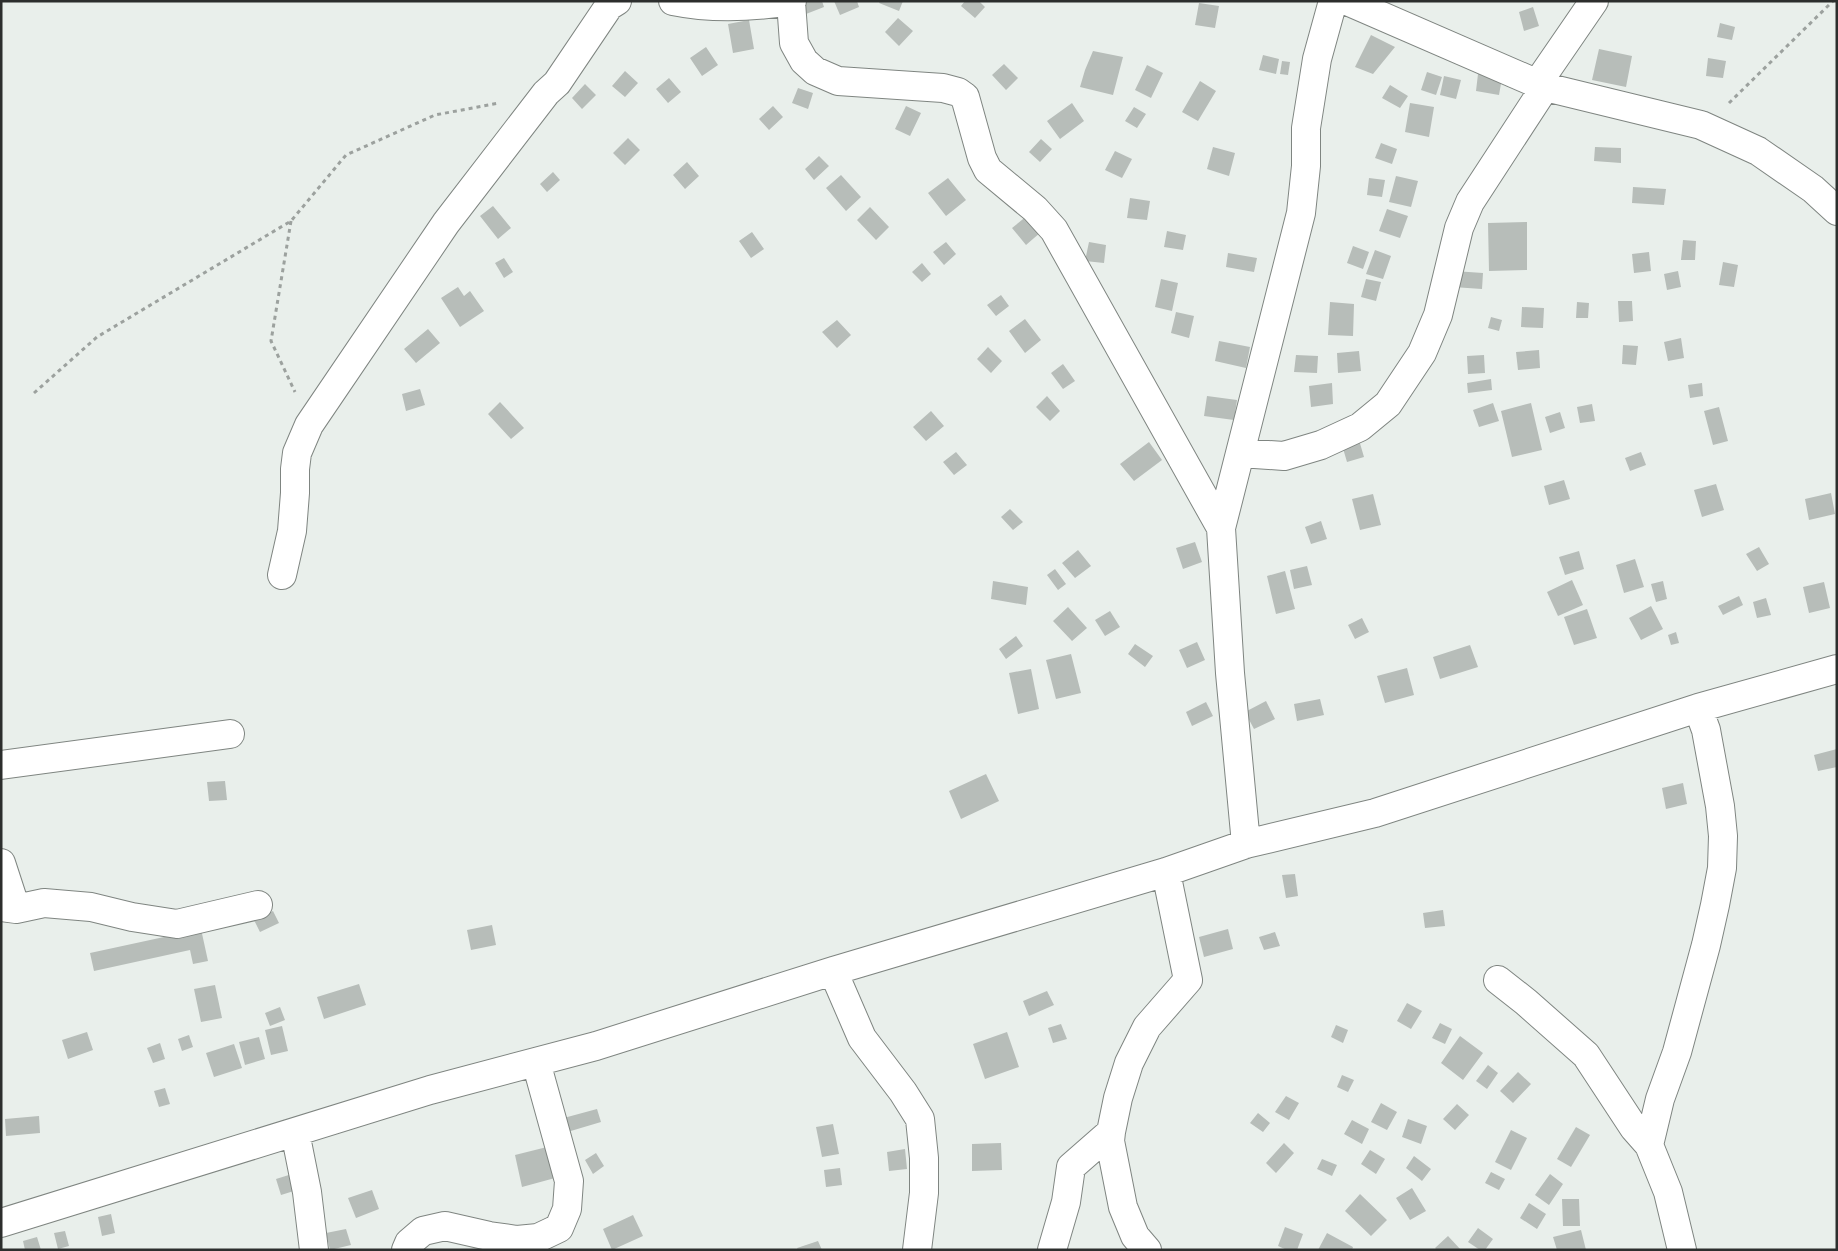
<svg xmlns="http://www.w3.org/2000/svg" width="1838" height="1251" font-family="Cabin,sans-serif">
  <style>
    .building { fill: #b7bdb9 }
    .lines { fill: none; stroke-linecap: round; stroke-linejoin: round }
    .minor-casing { stroke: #7f8581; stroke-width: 30 }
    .path { stroke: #9ca19e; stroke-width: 3; stroke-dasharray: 4 4; stroke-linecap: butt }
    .minor { stroke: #fff; stroke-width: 28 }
  </style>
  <rect width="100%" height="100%" fill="#e9efeb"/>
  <path class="building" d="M822,1L824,7L806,14L801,2Z
    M834,1H857L859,7L840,15Z
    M880,1H903L899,11L879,3Z
    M965,1H979L985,7L975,18L961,6Z
    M1199,3L1219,6L1215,28L1195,25Z
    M1533,7L1539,26L1524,31L1519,12Z
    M898,18L913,31L899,46L885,32Z
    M749,20L754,49L733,53L728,24Z
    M1720,23L1735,27L1732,40L1717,37Z
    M1371,35L1395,47L1373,74L1355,67Z
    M706,47L718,65L702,76L690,58Z
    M1599,49L1632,56L1626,87L1592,80Z
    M1093,51L1123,57L1113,95L1080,87L1085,70Z
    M1263,55L1279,59L1276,74L1259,70Z
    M1708,58L1726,61L1723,78L1706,76Z
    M1282,61L1290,62L1288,75L1280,74Z
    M1004,64L1018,78L1006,90L992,75Z
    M1147,65L1163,73L1151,98L1135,90Z
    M625,71L638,83L625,97L612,86Z
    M1427,72L1442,77L1436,95L1421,90Z
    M1478,74L1502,78L1499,95L1476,91Z
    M1444,76L1461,80L1456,99L1440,95Z
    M669,78L681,92L668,103L656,89Z
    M1200,81L1216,91L1198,121L1182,112Z
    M585,84L596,95L582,109L572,98Z
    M1390,85L1408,96L1400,108L1382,98Z
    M798,88L813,93L808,109L792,103Z
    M1072,103L1084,121L1060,139L1047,121Z
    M1410,103L1434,107L1429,137L1405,132Z
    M773,106L783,117L769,130L759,119Z
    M906,106L921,113L910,136L895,129Z
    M1134,107L1146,114L1137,128L1125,121Z
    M628,138L640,150L625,165L613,153Z
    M1041,139L1052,149L1040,162L1029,152Z
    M1381,143L1397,149L1392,164L1375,158Z
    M1213,147L1235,153L1229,176L1207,169Z
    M1595,147L1621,148V163L1594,161Z
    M1115,151L1132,159L1122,178L1105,170Z
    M819,156L829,166L814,180L805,169Z
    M687,162L699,176L685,189L673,175Z
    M553,172L560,180L547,192L540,184Z
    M841,175L861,197L846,211L826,188Z
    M1396,176L1418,181L1411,207L1389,202Z
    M948,178L966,200L946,216L928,193Z
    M1369,178L1385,180L1382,197L1367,195Z
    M1633,187L1666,189L1664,205L1632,203Z
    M1130,198L1150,201L1147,220L1127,218Z
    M493,206L511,228L498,239L480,216Z
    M870,207L889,227L876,240L857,220Z
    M1387,209L1408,216L1400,238L1379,231Z
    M1028,215L1041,232L1026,245L1012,228Z
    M1527,222V270L1489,271L1488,223Z
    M1167,231L1186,235L1183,250L1164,247Z
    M752,232L764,249L751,258L739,241Z
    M1683,240L1696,241L1695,260H1681Z
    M946,242L956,254L944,265L933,252Z
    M1089,242L1106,245L1104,263L1085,261Z
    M1353,246L1369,252L1363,269L1347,263Z
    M1375,250L1391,256L1383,279L1366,274Z
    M1649,252L1651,271L1634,273L1632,254Z
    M1228,253L1257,258L1254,272L1226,267Z
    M504,258L513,272L504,278L495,263Z
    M1723,262L1738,265L1734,287L1719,285Z
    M922,263L931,274L922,282L912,272Z
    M1454,271L1483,273L1482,289L1453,287Z
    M1678,271L1681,287L1667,290L1664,274Z
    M1161,279L1178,283L1172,311L1155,307Z
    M1366,279L1381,282L1376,301L1361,297Z
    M458,287L464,296L470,291L484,311L460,327L441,298Z
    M1001,295L1009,306L996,316L987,305Z
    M1618,301H1632L1633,321L1619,322Z
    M1330,302L1354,304L1353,336L1328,335Z
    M1577,302L1589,303L1588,318H1576Z
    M1522,307L1544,308L1543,328L1521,327Z
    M1176,312L1194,316L1189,338L1171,333Z
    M1491,317L1502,320L1499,331L1488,328Z
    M1025,319L1041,340L1025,353L1009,331Z
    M837,320L851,335L837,348L822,332Z
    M428,329L440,343L416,363L404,349Z
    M1681,338L1684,358L1668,361L1664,342Z
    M1219,341L1250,347L1246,368L1215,361Z
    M1623,345L1638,346L1636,365L1622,364Z
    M988,347L1002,361L991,373L977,359Z
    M1539,350L1540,368L1518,370L1516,352Z
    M1359,351L1361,371L1338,373L1337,353Z
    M1296,355L1318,356L1317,373L1294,372Z
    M1484,355L1485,373L1468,374L1467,356Z
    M1063,364L1075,381L1063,389L1051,373Z
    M1491,379L1492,390L1468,393L1467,383Z
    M1332,383L1333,404L1311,407L1309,386Z
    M1702,383L1703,396L1690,398L1688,385Z
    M420,389L425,405L406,411L402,394Z
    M1047,396L1060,411L1050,421L1036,407Z
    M1207,396L1237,400L1234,420L1204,416Z
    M500,402L524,428L511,439L488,414Z
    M1493,403L1499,421L1479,427L1473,410Z
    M1531,403L1542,450L1512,457L1501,411Z
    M1592,404L1595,421L1580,423L1577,407Z
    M1719,407L1728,441L1713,445L1704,411Z
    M931,411L944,426L926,441L913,427Z
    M1560,412L1565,428L1550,433L1545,417Z
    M1359,440L1364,457L1347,462L1342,445Z
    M1149,442L1162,460L1134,481L1120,464Z
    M956,452L967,465L954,475L943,462Z
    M1641,452L1646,465L1630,471L1625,458Z
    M1564,480L1570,499L1549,505L1544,486Z
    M1716,484L1724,510L1702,517L1694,490Z
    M1831,493L1835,514L1809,520L1805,499Z
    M1373,494L1381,525L1360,530L1352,499Z
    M1010,509L1023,522L1013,530L1001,517Z
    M1321,521L1327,539L1311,544L1305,527Z
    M1195,542L1202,562L1183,569L1176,548Z
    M1759,547L1769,564L1757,571L1746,554Z
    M1078,550L1091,566L1075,578L1062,563Z
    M1579,551L1584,569L1565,575L1559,557Z
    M1635,559L1644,587L1624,593L1616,565Z
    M1307,566L1312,585L1294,589L1290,570Z
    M1055,569L1066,584L1058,590L1047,575Z
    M1285,571L1295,609L1276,614L1267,576Z
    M1572,580L1583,605L1558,616L1547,592Z
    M993,581L1028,587L1026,605L991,599Z
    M1663,581L1667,599L1656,602L1651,584Z
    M1824,582L1830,608L1809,613L1803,587Z
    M1739,596L1743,605L1723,615L1718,606Z
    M1766,598L1771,615L1757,618L1753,602Z
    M1651,606L1663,629L1641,640L1629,618Z
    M1068,607L1087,628L1072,641L1053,621Z
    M1587,609L1597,638L1574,645L1564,617Z
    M1110,611L1120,627L1105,636L1095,620Z
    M1362,618L1369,632L1355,639L1348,625Z
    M1676,632L1679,643L1671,645L1668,635Z
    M1016,636L1023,646L1006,659L999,649Z
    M1197,642L1205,660L1187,668L1179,650Z
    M1135,644L1153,656L1145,667L1128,654Z
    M1470,645L1478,667L1440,679L1433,657Z
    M1071,654L1081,693L1056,699L1046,660Z
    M1407,668L1414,695L1385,703L1377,676Z
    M1031,669L1039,709L1018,714L1009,673Z
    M1320,699L1324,715L1297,721L1294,704Z
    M1266,701L1275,719L1254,729L1245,712Z
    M1206,702L1213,716L1192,726L1186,712Z
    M1837,749V767L1818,771L1814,755Z
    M986,774L999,801L961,819L949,791Z
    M225,781L227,800L209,801L207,782Z
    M1683,783L1687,804L1666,809L1662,788Z
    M1295,874L1298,896L1286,898L1282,875Z
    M1443,910L1445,926L1425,928L1423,913Z
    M273,911L279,923L260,932L254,920Z
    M492,925L496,945L471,950L467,930Z
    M201,929L208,961L193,964L190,950L94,971L90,953Z
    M1228,929L1233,949L1204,957L1199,937Z
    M1275,932L1280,946L1264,950L1259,937Z
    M359,984L366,1005L324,1019L317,997Z
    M215,985L222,1018L201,1022L194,989Z
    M1047,991L1054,1005L1029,1016L1023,1001Z
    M1407,1003L1422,1011L1411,1029L1397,1021Z
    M280,1007L285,1020L270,1026L265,1013Z
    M1440,1023L1452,1029L1445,1044L1432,1038Z
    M1061,1024L1067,1039L1053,1043L1048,1028Z
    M1336,1025L1348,1030L1343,1043L1331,1037Z
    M282,1026L288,1051L271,1055L265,1030Z
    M87,1032L93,1050L68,1059L62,1040Z
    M1007,1032L1019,1067L985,1079L973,1044Z
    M189,1035L193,1047L182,1051L178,1039Z
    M1460,1036L1483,1053L1463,1080L1441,1063Z
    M259,1037L265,1059L245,1065L239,1042Z
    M160,1043L165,1059L153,1063L147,1048Z
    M234,1044L242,1068L214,1077L206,1053Z
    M1488,1065L1498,1073L1487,1089L1476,1081Z
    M1518,1072L1531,1084L1513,1103L1500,1091Z
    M1342,1075L1354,1080L1348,1092L1337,1087Z
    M165,1088L170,1104L159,1107L154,1091Z
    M1286,1096L1299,1103L1289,1120L1275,1112Z
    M1381,1103L1397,1112L1387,1130L1371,1122Z
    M1457,1104L1469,1115L1455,1130L1443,1119Z
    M597,1109L601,1122L564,1133L560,1119Z
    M1258,1113L1270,1123L1263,1132L1250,1123Z
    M39,1116L40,1133L6,1136L5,1119Z
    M1408,1119L1427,1126L1421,1144L1402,1137Z
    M1352,1120L1369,1129L1362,1144L1344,1134Z
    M833,1124L839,1154L822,1157L816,1127Z
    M1576,1127L1590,1135L1571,1167L1557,1159Z
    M1511,1130L1527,1138L1511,1170L1495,1162Z
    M1001,1143L1002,1170L972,1171V1144Z
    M1284,1143L1294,1153L1276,1173L1266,1163Z
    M547,1147L555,1178L522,1187L515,1155Z
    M905,1149L907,1169L889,1171L887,1152Z
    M1370,1150L1385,1159L1376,1174L1361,1164Z
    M596,1153L604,1166L593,1174L585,1160Z
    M1414,1156L1431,1169L1422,1181L1406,1168Z
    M1322,1159L1337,1165L1332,1176L1317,1169Z
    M840,1168L842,1185L826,1187L824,1170Z
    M1491,1172L1505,1179L1499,1190L1485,1183Z
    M292,1174L297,1190L281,1195L276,1179Z
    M1550,1174L1563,1184L1549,1205L1535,1195Z
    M1412,1188L1426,1211L1410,1220L1396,1198Z
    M372,1190L379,1209L356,1218L348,1198Z
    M1360,1194L1387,1220L1371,1236L1345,1211Z
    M1562,1199H1579L1580,1226H1563Z
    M1529,1203L1546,1214L1537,1229L1520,1218Z
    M111,1214L115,1233L102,1236L98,1217Z
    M633,1215L643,1236L612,1250L603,1229Z
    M1285,1227L1303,1234L1297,1250H1287L1278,1246Z
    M1478,1228L1493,1239L1485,1250H1480L1468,1242Z
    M346,1229L351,1245L330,1250L326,1233Z
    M1581,1230L1586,1250H1557L1553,1237Z
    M65,1231L69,1246L58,1249L54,1233Z
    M1327,1233L1353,1247L1352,1250H1318Z
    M1448,1236L1461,1250H1437L1435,1248Z
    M37,1237L41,1250H25L23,1241Z
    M818,1241L822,1250H798L797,1248Z"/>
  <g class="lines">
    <g class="minor-casing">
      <path id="minor" d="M673,1C712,9 753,7 792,1
        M1347,1L1545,87L1701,125L1758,151L1813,189L1837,211
        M791,2L794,43L804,61L815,71L838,81L943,88L958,92L965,97L982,158L988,170L1035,209L1054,230L1221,528
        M1537,84L1594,1
        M1240,453L1284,456L1321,445L1360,427L1388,404L1422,353L1438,315L1459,228L1470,202L1545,87
        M282,575L292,531L295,493V469L297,453L309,425L446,223L546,93L557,83L609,6L617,1
        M1,765L230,734
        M1246,844L1230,673L1221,528L1301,213L1306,166V128L1317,59L1333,1
        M1,863L16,909
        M1,907L16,909L44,903L91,907L132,917L177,924L258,905
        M833,971L862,1038L903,1092L920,1119L924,1158V1193L917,1250
        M1498,980L1526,1002L1586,1055L1634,1128L1649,1145L1668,1192L1682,1250
        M295,1132L307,1192L314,1250
        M1649,1145L1660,1099L1677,1052L1706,945L1715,905L1722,868L1723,836L1720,806L1706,730L1698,708
        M1,1223L430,1090L596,1046L833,971L1166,872L1246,844L1375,813L1698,708L1837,669
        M406,1250L409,1243L423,1231L445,1226L489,1236L517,1240L538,1238L559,1228L567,1209L569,1181L536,1062
        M1052,1250L1066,1202L1071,1167L1111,1132
        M1147,1250L1135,1236L1123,1207L1110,1141L1111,1132L1118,1098L1129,1063L1147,1027L1188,980L1166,872"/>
    </g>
    <path class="path" d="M1729,103L1833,1
      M291,221L271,341L295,392
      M34,393L97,337L291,221L346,155L435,115L499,103"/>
    <use href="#minor" class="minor"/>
  </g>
  <rect width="1838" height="1251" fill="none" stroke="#2c2e2d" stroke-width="5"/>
</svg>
